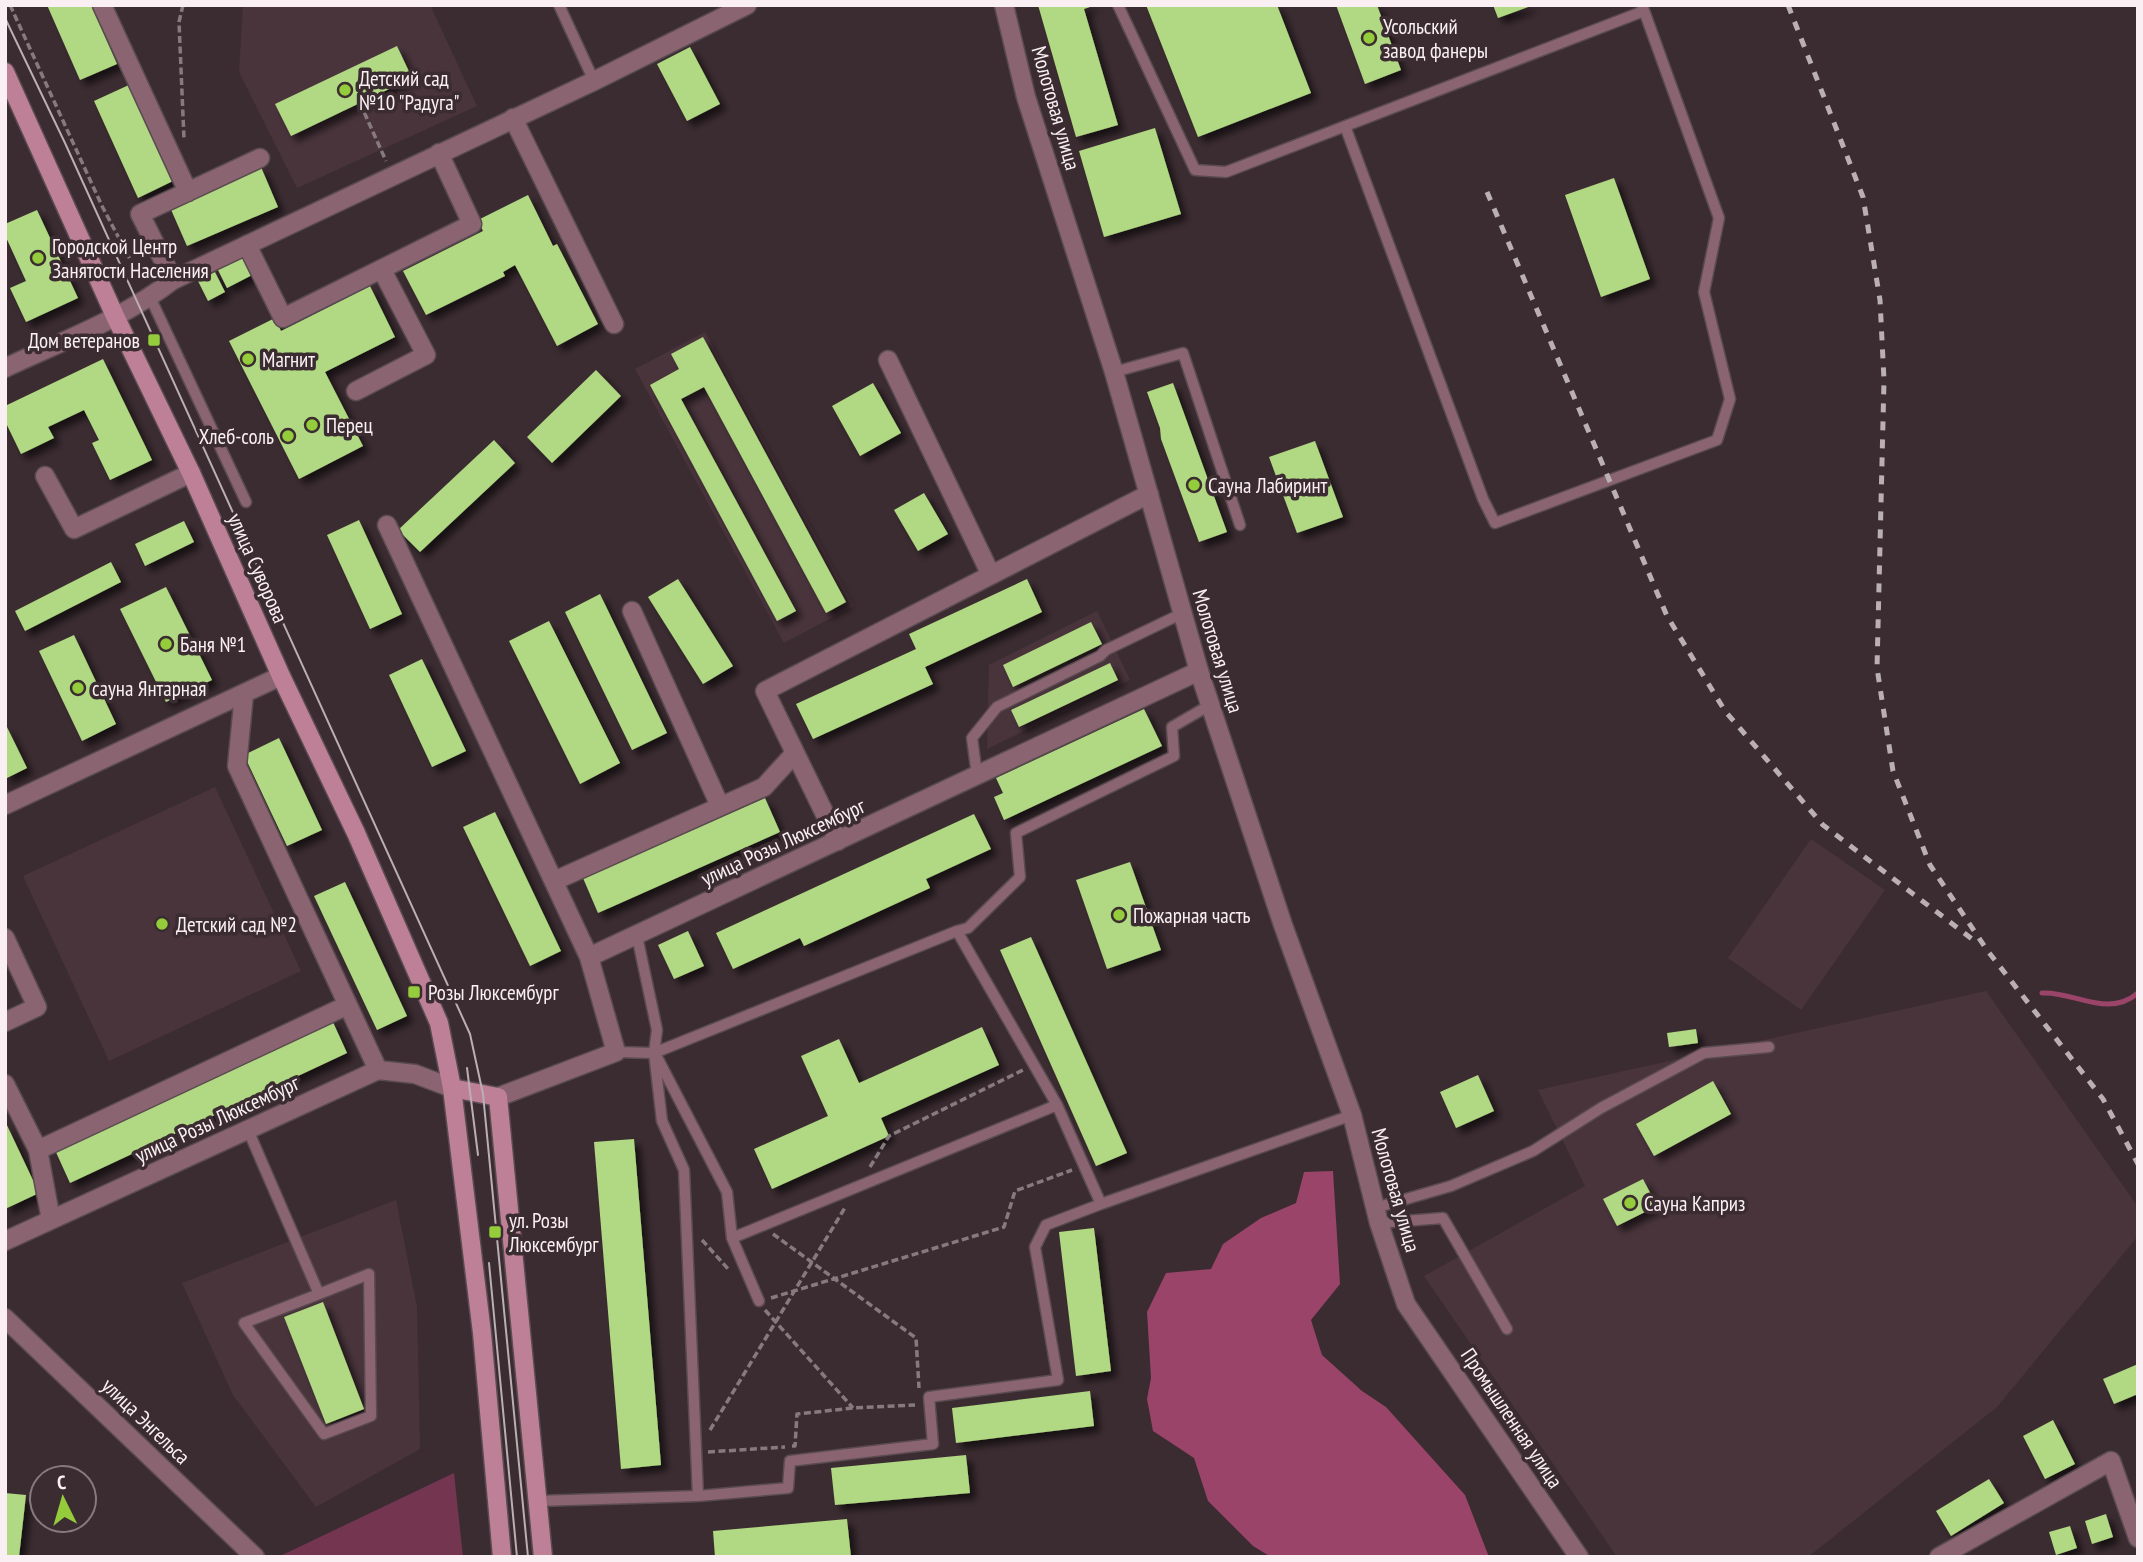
<svg xmlns="http://www.w3.org/2000/svg" width="2143" height="1562" font-family="'PT Sans Narrow',sans-serif">
  <style>
    .built { fill: #49343c }
    .green { fill: #73354f }
    .water { fill: #994468 }
    .lines { fill: none; stroke-linecap: round; stroke-linejoin: round }
    .stream { stroke: #994468; stroke-width: 5 }
    .building { fill: #b1d882; filter: url(#shadow) }
    .service-casing { stroke: #5a4b50; stroke-width: 13 }
    .minor-casing { stroke: #5a4b50; stroke-width: 21 }
    .tertiary-casing { stroke: #5a4b50; stroke-width: 21 }
    .secondary-casing { stroke: #5a4b50; stroke-width: 21 }
    .path { stroke: #877a7e; stroke-width: 3.5; stroke-dasharray: 7 3.5; stroke-linecap: butt }
    .service { stroke: #8b6472; stroke-width: 10 }
    .minor { stroke: #8b6472; stroke-width: 18 }
    .tertiary { stroke: #8b6472; stroke-width: 18 }
    .secondary { stroke: #be8097; stroke-width: 18 }
    .tram { stroke: #baafb2; stroke-width: 2 }
    .rail { stroke: #baafb2; stroke-width: 5; stroke-dasharray: 9 9; stroke-linecap: butt }
    .poi-dot { fill: #94cc3c; stroke: #3b2c31; stroke-width: 2.5 }
    .labels { text-anchor: middle; dominant-baseline: central; stroke-width: 7; stroke-linejoin: round; paint-order: stroke }
    .poi-label { font-size: 21px; fill: #faf0f3; stroke: #3b2c31; text-anchor: start }
    .street-label { font-size: 21px; fill: #faf0f3; stroke: #3b2c31 }
  </style>
  <defs>
    <filter id="shadow"><feDropShadow dx="6" dy="6" stdDeviation="3.5" flood-color="#0009"/></filter>
  </defs>
  <rect width="100%" height="100%" fill="#3b2c31"/>
  <path class="built" d="M243,5H430L477,106L297,188L239,72Z
    M705,332L854,606L784,643L635,369Z
    M1097,611L1130,680L987,749L989,665Z
    M215,787L301,971L109,1061L23,876Z
    M1811,839L1885,890L1801,1010L1728,958Z
    M1986,991L2138,1207V1236L1997,1407L1808,1557H1617L1424,1276L1585,1186L1538,1090Z
    M396,1200L417,1307L420,1449L316,1507L233,1395L182,1283Z"/>
  <path class="green" d="M454,1473L463,1557H278Z"/>
  <path class="water" d="M1333,1171L1340,1284L1311,1320L1322,1355L1362,1391L1386,1407L1465,1495L1489,1557H1271L1253,1546L1208,1501L1194,1458L1153,1431L1147,1399L1151,1378L1147,1312L1166,1273L1211,1269L1223,1244L1261,1218L1296,1203L1304,1172Z"/>
  <g class="lines">
    <path class="stream" d="M2042,993C2075,991 2107,1019 2138,993"/>
  </g>
  <path class="building" d="M47,5H91L117,64L80,80Z
    M1038,5H1096L1084,9L1118,125L1076,137Z
    M1146,5H1277L1311,93L1198,137Z
    M1336,5H1377L1401,70L1365,84Z
    M1493,5H1531V6L1498,18Z
    M397,46L412,78L291,136L275,104Z
    M690,47L720,104L687,121L657,64Z
    M131,84L175,180L138,198L94,101Z
    M1155,128L1181,214L1104,237L1079,151Z
    M261,167L278,207L187,246L169,205Z
    M1614,178L1650,279L1601,297L1565,195Z
    M528,195L553,246L557,244L598,324L557,346L515,265L503,272L505,276L426,315L403,271L483,231L478,220Z
    M37,210L78,298L26,322L10,288L26,281L5,235V224Z
    M245,251L256,273L227,288L216,266Z
    M215,272L225,292L208,301L198,281Z
    M370,286L395,337L325,372L363,446L299,479L229,341L275,318L281,331Z
    M703,337L846,602L826,613L704,387L681,399L796,611L777,621L650,385L679,369L671,354Z
    M103,359L152,460L110,480L92,443L99,440L84,410L48,427L54,438L21,454L5,421V406Z
    M596,370L621,396L552,463L527,437Z
    M873,383L901,433L860,456L832,406Z
    M1173,383L1227,532L1199,542L1161,439L1160,428L1147,392Z
    M494,440L515,463L420,552L398,530Z
    M1315,441L1343,517L1297,533L1269,457Z
    M924,493L948,534L918,551L894,510Z
    M359,520L402,614L370,629L327,535Z
    M184,521L194,542L145,566L135,544Z
    M111,562L121,582L25,631L15,611Z
    M678,579L733,666L703,684L648,597Z
    M1027,579L1042,612L925,667L933,684L813,739L796,704L916,649L909,634Z
    M166,587L212,680L166,702L120,609Z
    M600,594L667,733L632,750L565,612Z
    M549,621L620,763L580,784L509,641Z
    M1091,622L1102,644L1013,687L1003,665Z
    M74,635L116,724L82,741L39,651Z
    M422,659L466,751L432,767L389,675Z
    M1110,663L1118,680L1019,727L1011,710Z
    M1144,709L1162,746L1004,820L994,797L1003,793L996,778Z
    M5,723L27,768L5,779Z
    M279,738L322,830L287,846L244,755Z
    M765,798L780,832L598,913L583,878Z
    M495,812L561,951L530,966L463,827Z
    M974,814L991,849L926,879L930,888L804,946L800,938L733,969L716,933Z
    M1130,862L1161,950L1107,969L1076,880Z
    M345,882L407,1016L377,1030L314,896Z
    M688,931L704,966L674,979L658,945Z
    M1031,937L1127,1153L1096,1166L1000,950Z
    M332,1020L347,1053L70,1183L55,1150Z
    M982,1027L999,1065L881,1118L889,1136L772,1189L754,1149L828,1116L801,1056L839,1039L859,1083Z
    M1696,1029L1698,1043L1669,1047L1667,1033Z
    M1478,1075L1494,1111L1456,1128L1440,1092Z
    M1713,1081L1731,1114L1654,1156L1636,1124Z
    M5,1121L39,1193L5,1209Z
    M634,1139L661,1465L621,1469L594,1142Z
    M1643,1179L1657,1206L1617,1226L1603,1199Z
    M1094,1228L1111,1371L1076,1376L1059,1232Z
    M323,1302L364,1409L326,1424L284,1317Z
    M2138,1364V1394L2114,1404L2103,1379Z
    M1090,1391L1094,1426L956,1443L952,1408Z
    M2053,1420L2075,1464L2045,1479L2023,1436Z
    M966,1455L970,1493L835,1505L831,1468Z
    M1989,1479L2004,1503L1951,1536L1936,1511Z
    M5,1493L26,1495L19,1557H5Z
    M2106,1514L2113,1537L2092,1544L2085,1521Z
    M847,1519L851,1557H715L713,1531Z
    M2070,1526L2077,1548L2056,1555L2049,1532Z"/>
  <g class="lines">
    <g class="service-casing">
      <path id="service" d="M559,5L594,81
        M1118,5L1195,170L1226,172L1644,11
        M1345,126L1483,499L1495,523L1717,440L1730,399L1704,292L1719,218L1642,5
        M150,297L246,502
        M1114,372L1183,353L1240,525
        M977,775L972,738L997,707L1100,656L1106,650L1183,613
        M957,931L968,928L1020,877L1016,833L1174,756L1172,727L1210,705
        M616,1052L654,1053L957,931L1057,1105L1101,1204L1352,1115
        M658,1059L727,1192L732,1238L759,1301
        M248,1130L319,1294L369,1274L371,1416L324,1434L244,1323L319,1294
        M1375,1208L1451,1186L1533,1151L1601,1108L1704,1053L1769,1047
        M1379,1223L1443,1218L1507,1329
        M732,1238L1057,1105
        M698,1496L788,1488L790,1461L933,1444L929,1397L1058,1380L1035,1247L1046,1225L1101,1204
        M537,1501L698,1496L684,1170L662,1121L654,1053L657,1030L637,936"/>
    </g>
    <g class="minor-casing">
      <path id="minor" d="M102,5L188,192
        M513,118L614,324
        M247,245L283,318L472,224L439,153
        M173,280L140,214L260,158
        M888,360L991,575
        M356,391L426,355L382,270
        M45,476L74,529L191,473
        M387,525L589,957L616,1052L498,1097
        M632,611L720,806
        M244,694L237,766L378,1070
        M5,805L281,676
        M838,841L765,691L1149,494
        M554,881L764,787L795,753
        M5,938L37,1007L5,1022
        M589,957L1199,671
        M5,1084L38,1150
        M51,1220L38,1150L348,1005
        M5,1241L378,1070L415,1074L452,1088
        M1939,1557L2111,1461L2138,1538"/>
    </g>
    <g class="tertiary-casing">
      <path id="tertiary" d="M1004,5L1026,97L1114,372L1199,671L1283,925L1352,1115L1379,1223L1406,1304L1579,1557
        M5,368C62,341 123,319 173,280L594,81L747,5
        M5,1318L255,1557"/>
    </g>
    <g class="secondary-casing">
      <path id="secondary" d="M5,72L115,316L191,473L281,676L356,833L439,1023L452,1088L482,1333L502,1557
        M452,1088L498,1097L543,1557"/>
    </g>
    <path class="path" d="M10,5L102,206L141,280
      M183,5L179,22L184,139
      M360,103L386,161
      M870,1167L889,1136L1023,1070
      M773,1234L916,1338L919,1388
      M702,1240L730,1271
      M771,1298L1004,1227L1015,1191L1072,1170
      M765,1310L853,1408
      M710,1430L846,1206
      M792,1446H795L797,1414L853,1408L915,1405
      M708,1452L785,1447"/>
    <use href="#service" class="service"/>
    <use href="#minor" class="minor"/>
    <use href="#tertiary" class="tertiary"/>
    <use href="#secondary" class="secondary"/>
    <path class="tram" d="M5,18L65,143L470,1034L483,1094L528,1557
      M467,1068L478,1155
      M489,1263L517,1557"/>
    <path class="rail" d="M1788,5L1863,197L1880,300L1884,380L1877,668L1893,771L1930,865L1987,950L2103,1099L2138,1164
      M1487,192L1667,616L1725,711L1823,825L1976,942"/>
  </g>
  <g class="poi-dot">
    <circle cx="1369" cy="38" r="7"/>
    <circle cx="345" cy="90" r="7"/>
    <circle cx="38" cy="258" r="7"/>
    <rect x="147" y="333" width="14" height="14" rx="3.5"/>
    <circle cx="248" cy="359" r="7"/>
    <circle cx="312" cy="425" r="7"/>
    <circle cx="288" cy="436" r="7"/>
    <circle cx="1194" cy="485" r="7"/>
    <circle cx="166" cy="644" r="7"/>
    <circle cx="78" cy="688" r="7"/>
    <circle cx="1119" cy="915" r="7"/>
    <circle cx="162" cy="924" r="7"/>
    <rect x="407" y="985" width="14" height="14" rx="3.5"/>
    <circle cx="1630" cy="1203" r="7"/>
    <rect x="488" y="1225" width="14" height="14" rx="3.5"/>
  </g>
  <g class="labels">
    <g class="poi-label">
      <text x="1383" y="26">Усольский<tspan x="1383" dy="24">завод фанеры</tspan></text>
      <text x="359" y="78">Детский сад<tspan x="359" dy="24">№10 "Радуга"</tspan></text>
      <text x="52" y="246">Городской Центр<tspan x="52" dy="24">Занятости Населения</tspan></text>
      <text x="140" y="340" text-anchor="end">Дом ветеранов</text>
      <text x="262" y="359">Магнит</text>
      <text x="326" y="425">Перец</text>
      <text x="274" y="436" text-anchor="end">Хлеб-соль</text>
      <text x="1208" y="485">Сауна Лабиринт</text>
      <text x="180" y="644">Баня №1</text>
      <text x="92" y="688">сауна Янтарная</text>
      <text x="1133" y="915">Пожарная часть</text>
      <text x="176" y="924">Детский сад №2</text>
      <text x="428" y="992">Розы Люксембург</text>
      <text x="1644" y="1203">Сауна Каприз</text>
      <text x="509" y="1220">ул. Розы<tspan x="509" dy="24">Люксембург</tspan></text>
    </g>
    <g class="street-label">
      <text transform="translate(1056 108) rotate(74)">Молотовая улица</text>
      <text transform="translate(258 568) rotate(66)">улица Суворова</text>
      <text transform="translate(1218 651) rotate(73)">Молотовая улица</text>
      <text transform="translate(783 842) rotate(-25)">улица Розы Люксембург</text>
      <text transform="translate(217 1119) rotate(-25)">улица Розы Люксембург</text>
      <text transform="translate(1396 1190) rotate(74)">Молотовая улица</text>
      <text transform="translate(1512 1418) rotate(56)">Промышленная улица</text>
      <text transform="translate(146 1421) rotate(44)">улица Энгельса</text>
    </g>
  </g>
  <rect width="2143" height="1562" fill="none" stroke="#faf0f3" stroke-width="14"/>
  <g transform="translate(63 1499) rotate(355)"><circle r="33" fill="#3b2c31" stroke="#877a7f" stroke-width="2"/>
  <path d="M0-5L12 26L0 18L-12 26Z" fill="#94cc3c"/>
  <text y="-10" font-size="19" font-weight="bold" text-anchor="middle" fill="#faf0f3">С</text>
  </g>
</svg>
